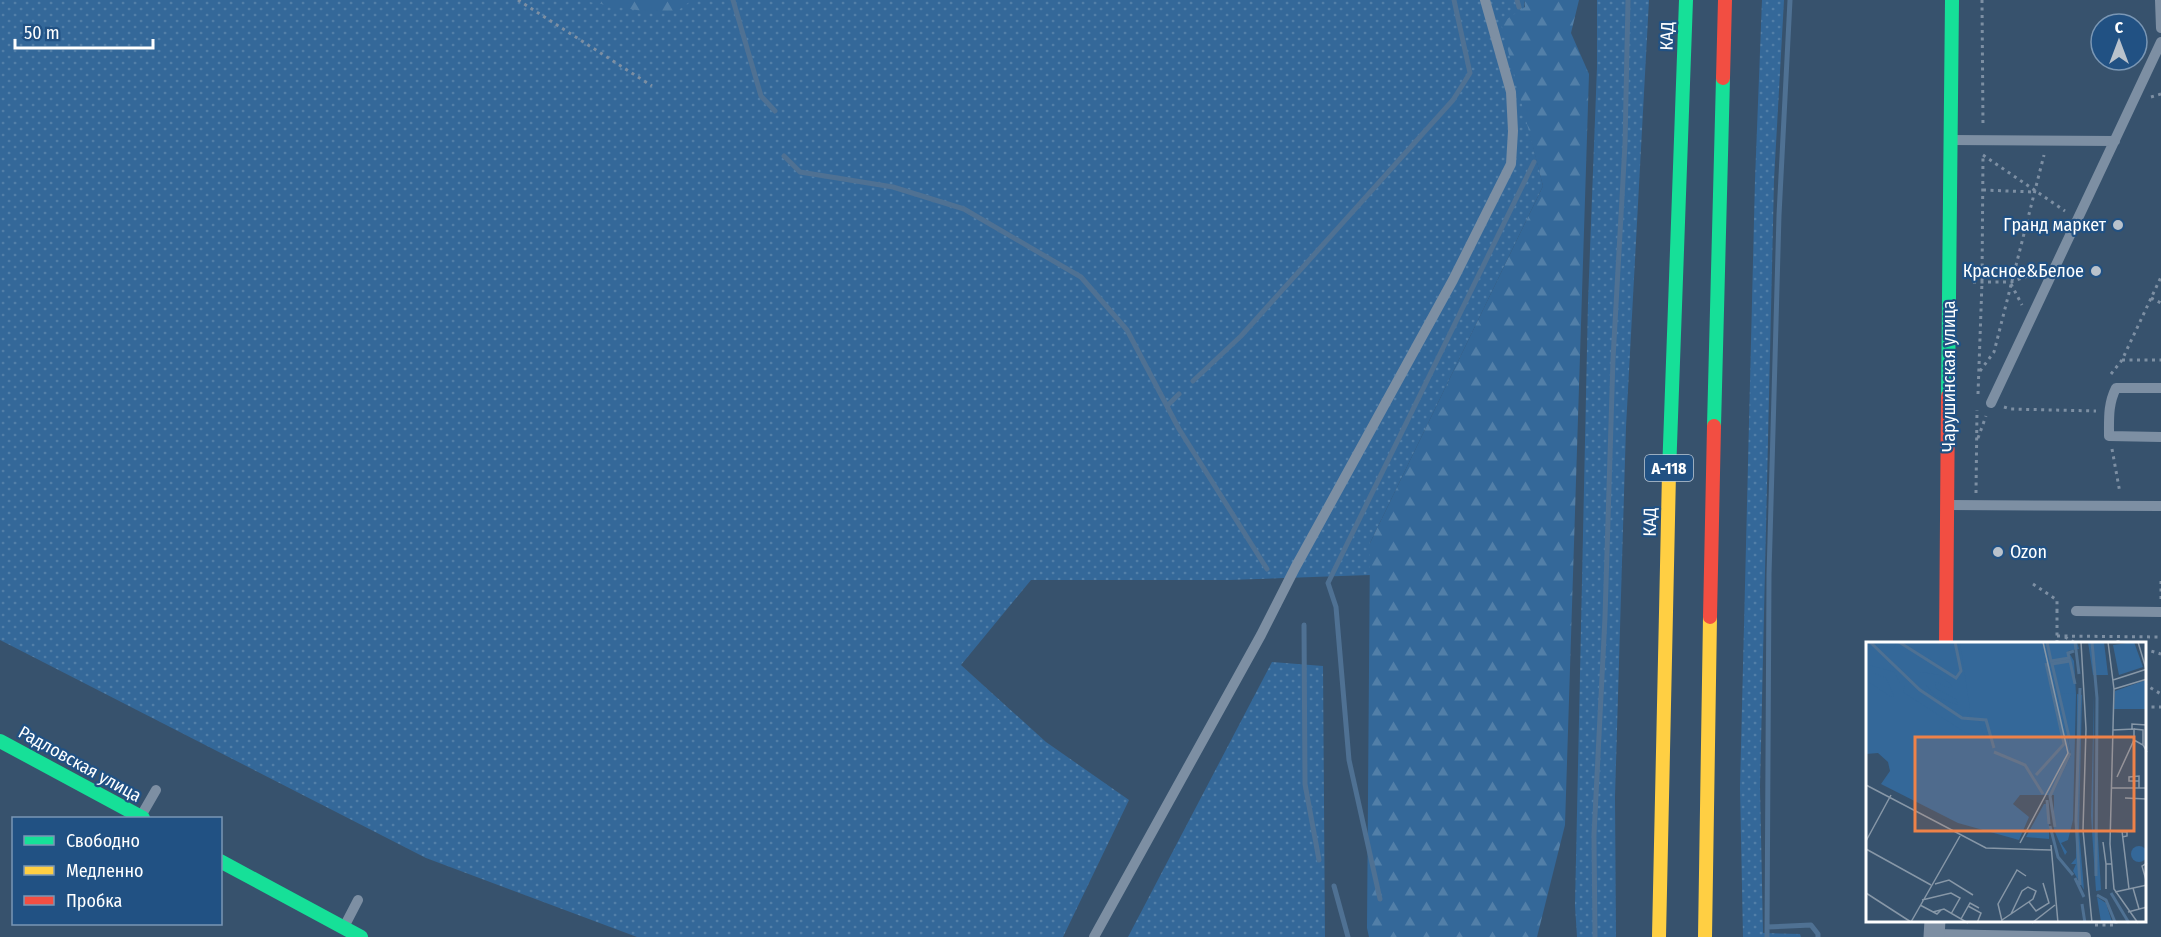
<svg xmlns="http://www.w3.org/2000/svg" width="2161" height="937" font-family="'Fira Sans Condensed',sans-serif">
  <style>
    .grass { fill: url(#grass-dots) }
    .forest { fill: url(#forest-firs) }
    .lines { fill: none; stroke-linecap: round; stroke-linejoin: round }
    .stream { stroke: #4f7193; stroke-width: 5 }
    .path { stroke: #7d8fa3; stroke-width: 3; stroke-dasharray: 3 4.5; stroke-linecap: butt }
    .lane { stroke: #7d8fa3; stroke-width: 10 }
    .street { stroke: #7d8fa3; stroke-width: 21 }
    .fast { stroke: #16e098; stroke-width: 14 }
    .slow { stroke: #ffcf43; stroke-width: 14 }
    .jam { stroke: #f24e42; stroke-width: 14 }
    .poi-dot { fill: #b9c2cc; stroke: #215183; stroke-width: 2 }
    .labels { text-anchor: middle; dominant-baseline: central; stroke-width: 4.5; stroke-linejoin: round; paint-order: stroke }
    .shield { fill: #215183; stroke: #bccbda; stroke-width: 1.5 }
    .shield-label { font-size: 16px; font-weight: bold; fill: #fff }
    .street-label { font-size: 18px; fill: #fff; stroke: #215183 }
    .poi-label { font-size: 18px; fill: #fff; stroke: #215183; text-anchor: end }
    .inset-river { fill: none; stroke: #4f7193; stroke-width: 3 }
    .inset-road { fill: none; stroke: #8797a7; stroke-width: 1.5 }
    .view { fill: #ee8249; fill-opacity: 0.15; stroke: #ee8249; stroke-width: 3 }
    .inset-edge { fill: none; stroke: #fff; stroke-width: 3 }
  </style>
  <defs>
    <pattern id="grass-dots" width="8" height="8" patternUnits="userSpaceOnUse" patternTransform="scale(1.5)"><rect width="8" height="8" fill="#346899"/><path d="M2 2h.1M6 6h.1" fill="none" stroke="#527fa8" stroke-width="1.8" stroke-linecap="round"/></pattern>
    <pattern id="forest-firs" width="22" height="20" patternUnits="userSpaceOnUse" patternTransform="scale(1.5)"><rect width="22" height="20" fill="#346899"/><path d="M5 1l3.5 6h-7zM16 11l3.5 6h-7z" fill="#527fa8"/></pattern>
  </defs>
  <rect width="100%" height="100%" fill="#37526d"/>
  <path class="grass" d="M0,0H1524L1528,125L1543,186L1370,543V575L1230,580H1031L961,665L1046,742L1129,800L1063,937H637L426,858L0,640Z
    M1597,0H1649L1626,427L1615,797L1616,937H1577L1575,906L1588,302L1597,67Z
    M1762,0H1784L1774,180L1760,787L1763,933L1800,934L1801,937H1743L1740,788L1755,180Z
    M1272,662L1323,666L1325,937H1128Z"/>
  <path class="forest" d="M578,0H692L676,12L654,13Z
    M1524,0H1579L1571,33L1589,74L1565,825L1537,937H1369L1367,928L1370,543L1543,186L1501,23L1525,7Z"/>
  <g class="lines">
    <path class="stream" d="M733,0L761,96L775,111
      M1517,0L1519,7
      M784,156L800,172L893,187L964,209L1081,277L1127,330L1179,429L1267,569
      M1193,381L1241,336L1453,100L1470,73L1454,0
      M1167,406L1179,394
      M1304,625L1305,784L1319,860
      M1334,886L1348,937
      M1380,899L1349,760L1336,607L1328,583L1534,162
      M1767,927L1811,925L1818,934V937
      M1595,937L1594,835L1605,617L1613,359L1625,144L1628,0
      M1767,937L1769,575L1779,215L1790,0"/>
    <path class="path" d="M518,0L652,86
      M1982,0L1983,127
      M2151,97L2161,94
      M1983,155L2065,211
      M1983,190L2033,192
      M1973,282H2011L2036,273
      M2011,284L2022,305
      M2151,298L2161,303
      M2122,360H2161
      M1980,371L1994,352L2044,155
      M2111,374L2122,360L2161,277
      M1978,394L1982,282L1983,155
      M2004,407L2010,409L2096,411
      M1978,438L1986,416
      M2112,449L2120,493
      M1976,493L1977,410
      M2033,584L2057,600V611
      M2161,599V577
      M2057,636L2161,637
      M2065,637L2075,643
      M2057,643V611H2062
      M2118,643V637
      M2144,652L2151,651L2161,654
      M2144,684L2161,694
      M2144,707H2161
      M2095,925H2116V920"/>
    <path class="lane" d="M2160,0L2161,28
      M1951,140L2115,141
      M2161,388H2116C2108,404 2109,418 2109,436L2161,437
      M1991,403L2161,42
      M1949,505L2161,506
      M2076,611L2161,612
      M141,816L156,790
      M344,927L358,900
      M1934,934L2086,937
      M1094,937L1261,635L1295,568L1453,280L1511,164L1513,131L1511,92L1485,0"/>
    <path class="street" d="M1934,937L1935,920"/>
    <path class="fast" d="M1948,396L1952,0
      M1714,426L1723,78
      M1669,473L1686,0
      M0,741L143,818
      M220,861L361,937"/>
    <path class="slow" d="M1659,937L1669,473
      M1705,937L1710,617"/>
    <path class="jam" d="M1723,78L1725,0
      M1710,617L1714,426
      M1946,643L1948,396"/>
  </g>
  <g class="poi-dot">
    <circle cx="2118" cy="225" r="6"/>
    <circle cx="2096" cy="271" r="6"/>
    <circle cx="1998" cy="552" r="6"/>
  </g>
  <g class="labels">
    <rect class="shield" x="1645" y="455" width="48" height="26" rx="4.5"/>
    <g class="shield-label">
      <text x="1669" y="468">А-118</text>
    </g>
    <g class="street-label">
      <text transform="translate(1667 36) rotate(-88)">КАД</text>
      <text transform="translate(1949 376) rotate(-90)">Чарушинская улица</text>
      <text transform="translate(1650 522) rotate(-89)">КАД</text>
      <text transform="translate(80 764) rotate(29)">Радловская улица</text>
    </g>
    <g class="poi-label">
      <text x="2106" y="225">Гранд маркет</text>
      <text x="2084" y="271">Красное&amp;Белое</text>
      <text x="2010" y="552" text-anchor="start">Ozon</text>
    </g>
  </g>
  <g transform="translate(1866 642)">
    <rect width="280" height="280" fill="#37526d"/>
    <path d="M0,0H211L213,7L202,9L208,19L210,52H194L205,113L188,153H154L147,162L163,175L153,198L92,181L15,142L24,129L22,120L12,111L0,112ZM222,0H238L242,33H227ZM268,0L277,25L253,33L247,3ZM280,38V67H248L249,49ZM228,51L227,187L232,196L235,248L230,249L225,174ZM211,52L216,53L213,188L218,248L207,229L210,222H205L210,216ZM178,162H183V197L160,195ZM231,255L240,261L246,280H235Z" fill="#346899"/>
    <path d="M10,0L27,7L31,0H94L104,67L101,72L112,77L119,95L100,91L37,50L39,43H60L70,55L92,63L90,57L69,46L70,40L83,46L87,44L73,33L56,30L34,41L28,30L3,23L7,31L20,36L28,54L25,55L0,38V4L11,6ZM194,51L210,52L207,178L202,198L195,201L201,210L199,213L188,188V149L205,113Z" fill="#346899"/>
    <path d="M265 212a8 8 0 1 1 16 0a8 8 0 1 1-16 0Z" fill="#346899"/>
    <path class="inset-river" d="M4,0L54,48L96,76L120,78L128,106M33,0L90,36L95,29L89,0M181,0L185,19L203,16L202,11L208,9M209,0L213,32M226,0L231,56L230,234M214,46L210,179L214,243M203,95L186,22L204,19L209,42M128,110L159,123L177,152M170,133L198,102L180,21M181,158L183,182M184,184L192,215L207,233M189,185L184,154L204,111M209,236L218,255M245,251L263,281M231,253L240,258L249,280M216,262L219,281"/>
    <path class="inset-road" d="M215,0L220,87L217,188L226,281M242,0L248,47L244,202L248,247L272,281M272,0L280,27M247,38L281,27M248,47L281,37M268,87L277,88V103M247,88L268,87V98L251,135M266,88V82L281,83M268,98L277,103L281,110M0,143L120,206L185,208M246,146H281M273,146V134L263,135V139H273M259,156L281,157M245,189L261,190V194L256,195M256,189L263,247M0,199L25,153M237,200L240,222M154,201L202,111L177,0M185,203L192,281M0,207L65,243M280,238L276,224L281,221M69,242L83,238L107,253M267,246L273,267M240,247V222H246M249,250L281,243M0,251L45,280M56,258L85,251L94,256L85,272M163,260L170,269L183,261L177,241M54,263L71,272L75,268M102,264L115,271L111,281M67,270L78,267L102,281M262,270L281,265M95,277L104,261L113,266M136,278L167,257L170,249L162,245L156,249L145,272M136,279L132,262L151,228L160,234M45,280L94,194M166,281L189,263"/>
    <path class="view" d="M49,95H268V189H49Z"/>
    <rect width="280" height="280" class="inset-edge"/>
  </g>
  <rect x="12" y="817" width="210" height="108" fill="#215183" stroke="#7a97b5" stroke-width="1.5"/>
  <rect x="24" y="836" width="30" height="9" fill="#16e098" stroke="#7a97b5" stroke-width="1.5"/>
  <text x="66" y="847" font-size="18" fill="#ffffff">Свободно</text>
  <rect x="24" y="866" width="30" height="9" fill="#ffcf43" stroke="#7a97b5" stroke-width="1.5"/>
  <text x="66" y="877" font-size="18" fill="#ffffff">Медленно</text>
  <rect x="24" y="896" width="30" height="9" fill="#f24e42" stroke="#7a97b5" stroke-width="1.5"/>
  <text x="66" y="907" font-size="18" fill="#ffffff">Пробка</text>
  <g transform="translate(2119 42)"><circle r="28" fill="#215183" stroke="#7a97b5" stroke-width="1.5"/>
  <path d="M0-4.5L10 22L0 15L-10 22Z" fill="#b9c2cc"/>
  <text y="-9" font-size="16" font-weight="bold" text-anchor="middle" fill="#ffffff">С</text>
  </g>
  <path d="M15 39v9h138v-9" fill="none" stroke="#ffffff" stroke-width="3"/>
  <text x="24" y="39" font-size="18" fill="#ffffff" stroke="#215183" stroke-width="4.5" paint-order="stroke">50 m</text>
</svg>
